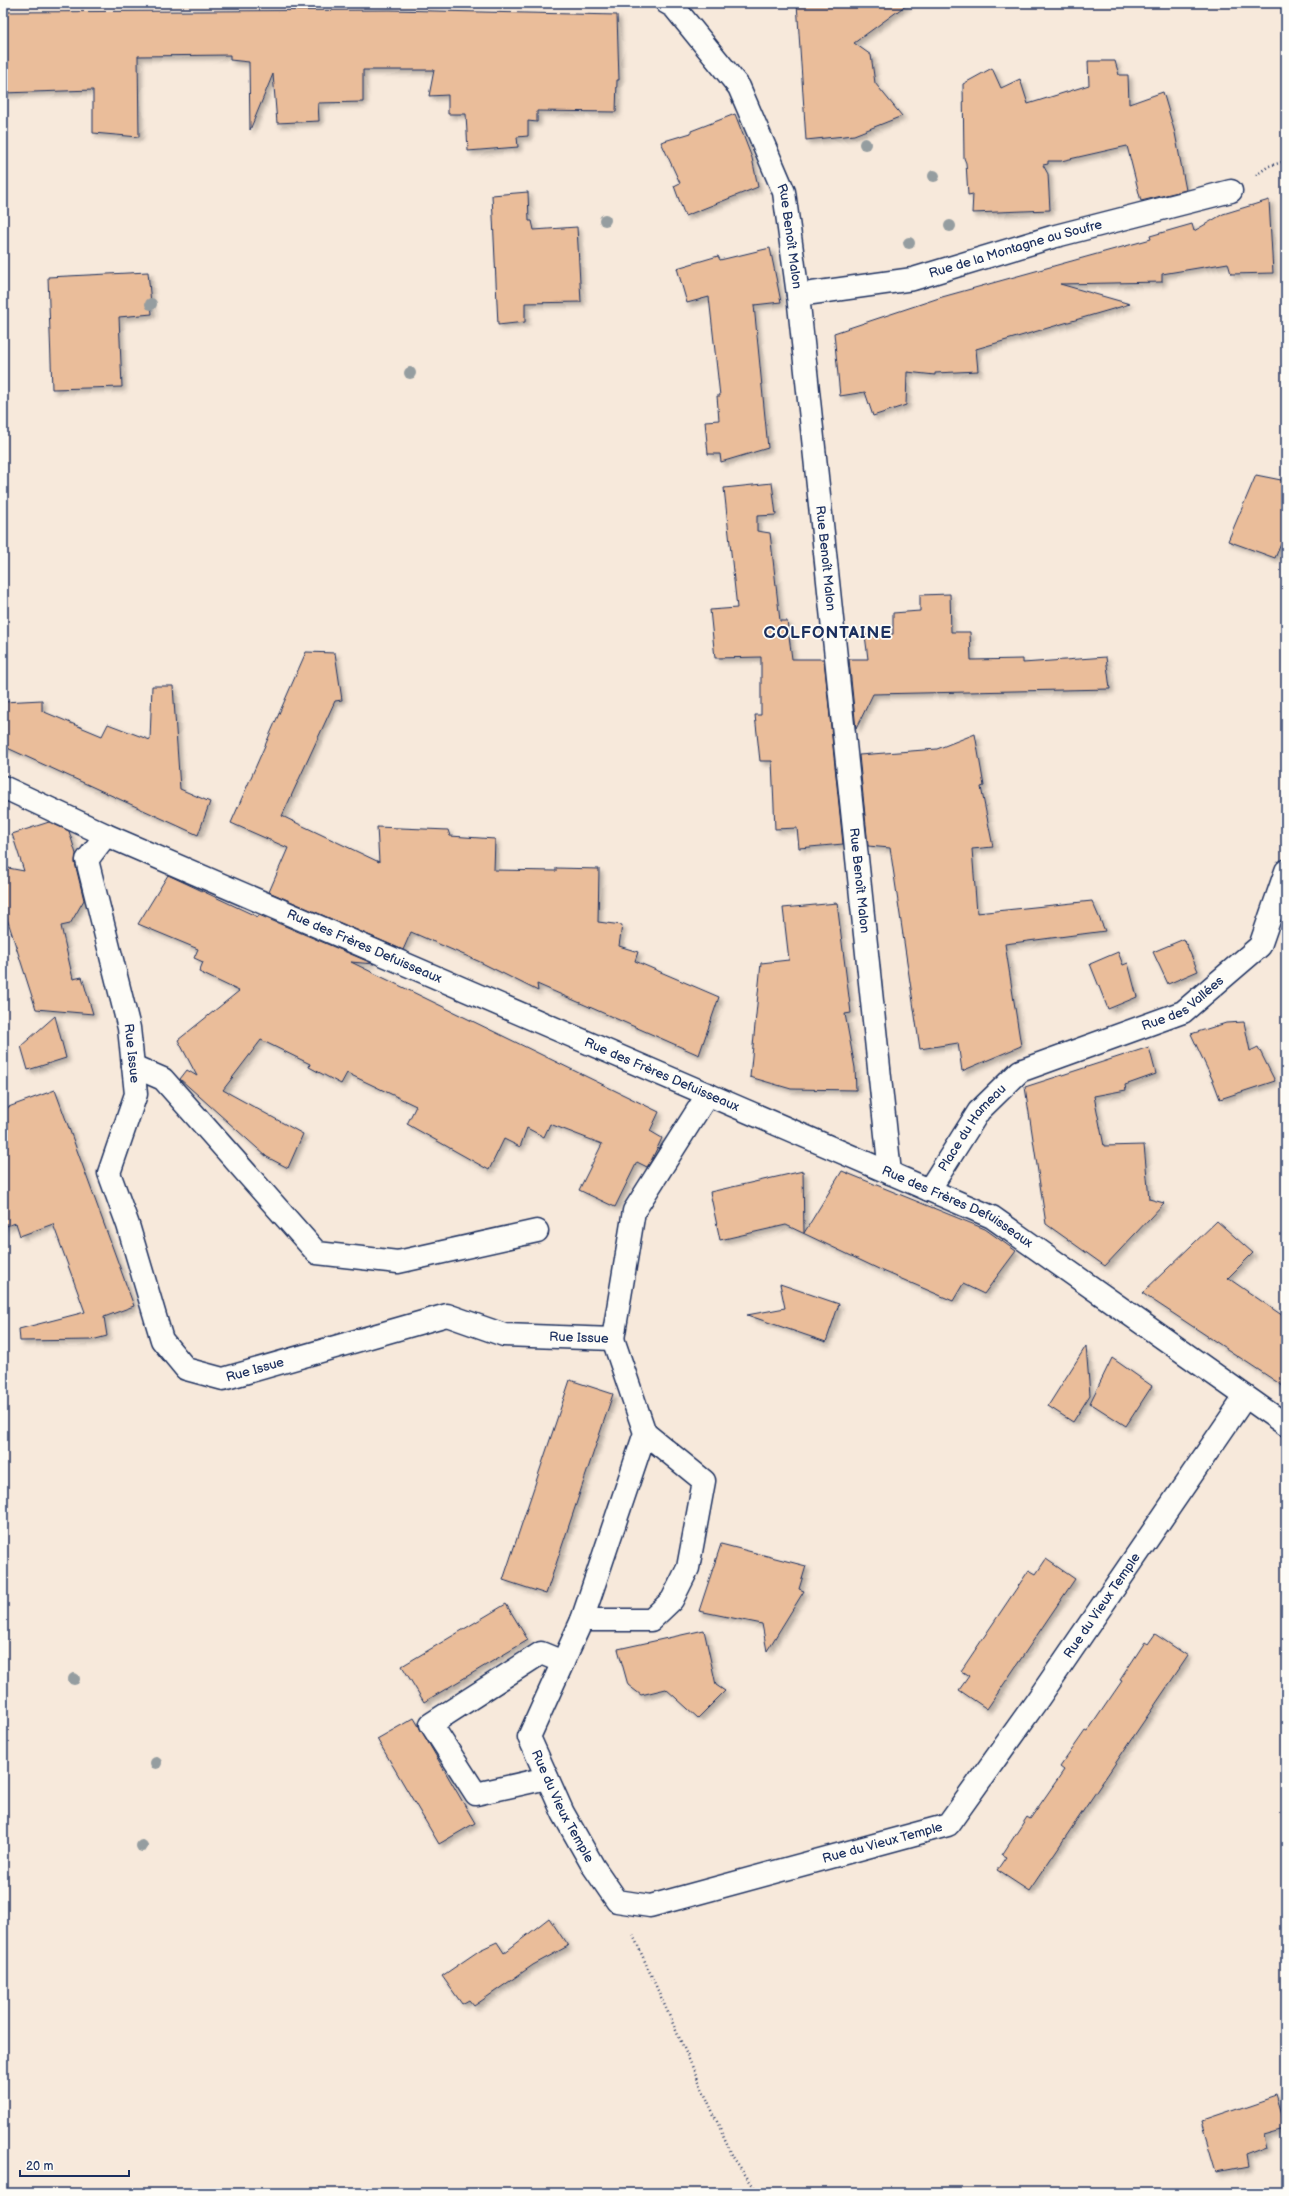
<svg xmlns="http://www.w3.org/2000/svg" width="1289" height="2196" font-family="'Balsamiq Sans',sans-serif">
  <style>
    .building { fill: #eabd9a; stroke: #1b2f5e; filter: url(#shadow) }
    .lines { fill: none; stroke-linecap: round; stroke-linejoin: round }
    .minor-casing { stroke: #1b2f5e; stroke-width: 25 }
    .path { stroke: #1b2f5e; stroke-width: 2.5; stroke-dasharray: 1 3; stroke-linecap: butt }
    .minor { stroke: #fdfcf7; stroke-width: 22 }
    .tree { fill: #959da0 }
    .labels { text-anchor: middle; dominant-baseline: central; stroke-width: 3.5; stroke-linejoin: round; paint-order: stroke }
    .street-label { font-size: 13px; fill: #1b2f5e; stroke: #fdfcf7 }
    .district-label { font-size: 17px; font-weight: bold; letter-spacing: 1px; fill: #1b2f5e; stroke: #fdfcf7 }
  </style>
  <defs>
    <filter id="shadow"><feDropShadow dx="3.5" dy="3.5" stdDeviation="2" flood-color="#0004"/></filter>
  </defs>
  <rect width="100%" height="100%" fill="#f7e9db"/>
  <filter id="ink" filterUnits="userSpaceOnUse"><feTurbulence type="fractalNoise" baseFrequency=".025" numOctaves="2"/><feDisplacementMap in="SourceGraphic" scale="8" xChannelSelector="R" yChannelSelector="G"/><feConvolveMatrix kernelMatrix="1 2 1 2 8 2 1 2 1" color-interpolation-filters="sRGB"/></filter>
  <g filter="url(#ink)">
    <path class="building" d="M797,3H909L854,43L871,55L875,83L902,116L854,135L806,140Z
      M390,10L617,15L619,80H617L616,112L537,111V122L528,121V136L517,137L518,147L468,151L466,114H448V95L429,96L434,70H363V102L318,103L319,121L277,123L273,74L250,130L249,62L230,60V55L138,56L139,137L93,133V90L3,93V12Z
      M1088,61H1115L1119,75H1128L1129,104L1163,92L1175,133L1186,190L1141,201L1127,146L1061,161H1048V164L1043,165L1048,174L1050,210L972,213L973,194L968,195L966,163L964,158L963,84L992,68L1001,88L1020,79L1028,104L1089,85Z
      M735,114L752,158L758,187L685,216L674,186L680,183L661,142L691,133V131Z
      M528,192L529,221H532L534,230L577,227L581,302L525,303V322L498,325L492,195Z
      M1269,200L1273,273L1231,274L1228,263L1162,274V282L1060,284L1130,304L976,349L978,371L935,373V375L907,372L906,405L873,416L865,392L840,396L834,333L942,297L1151,239L1150,236L1192,224L1194,231L1223,214Z
      M770,248L781,302L754,305L768,448L721,462L720,454H708L705,421L719,420L717,396H720L709,297L687,303L677,268L718,256L720,260Z
      M148,272L152,314L119,317L122,387L52,389L48,277Z
      M1256,475L1286,481V532L1275,558L1228,541Z
      M772,483L776,515L757,516V531L770,533L780,621H787L792,659H824L843,844L799,848L797,828L775,829L772,761H760L755,715H761V657L715,658L710,610L737,608L724,488Z
      M950,594L951,632H970L971,660L1023,659V663L1106,657L1110,689L873,694L856,729L849,659H868L865,635L893,634V613L920,611V595Z
      M306,652L335,653L342,700L335,701L282,816L379,862L377,827L448,830L450,836L495,839L494,870L556,871V868L599,869L598,922L622,925L619,946L638,952L635,961L719,997L699,1055L537,984L538,991L478,961L411,932L403,950L269,892L288,848L231,823Z
      M152,686H173L180,789L210,802L198,835L3,746V702L42,700V711L102,736L108,724L150,740Z
      M975,734L984,786L981,787L993,847L972,849L977,913L1092,901L1105,931L1005,944L1021,1046L962,1071L958,1043L920,1049L890,848L868,846L859,755L937,749Z
      M49,822L69,831L76,854L75,863L84,900L70,924L61,926L73,979L82,977L93,1014L36,1009L3,906V867L24,871L12,834Z
      M168,875L258,917L259,915L374,964L351,962L659,1112L650,1131L662,1138L651,1161L647,1167L637,1162L615,1207L579,1190L602,1144L550,1124L544,1137L527,1128L520,1147L504,1139L489,1170L407,1124L416,1106L347,1073L341,1084L309,1067L310,1064L261,1040L223,1090L303,1134L288,1168L267,1157L180,1079L187,1070L197,1076L178,1040L239,991L199,972L203,962L194,958L198,949L138,924Z
      M837,903L851,1013L845,1014L855,1068L856,1090L791,1089L750,1077L761,963L789,960L783,908Z
      M1184,939L1198,971L1168,984L1153,952Z
      M1118,952L1123,965L1128,963L1137,997L1108,1009L1090,964Z
      M55,1016L66,1058L28,1070L21,1046Z
      M1244,1022L1250,1051L1258,1047L1275,1081L1220,1099L1214,1083L1191,1034L1226,1023Z
      M1149,1047L1156,1074L1125,1085L1126,1090L1094,1096L1104,1146L1144,1145L1149,1199L1164,1203L1105,1266L1046,1224L1025,1087Z
      M55,1090L134,1306L104,1317L107,1336L92,1340L20,1341L19,1329L85,1312L53,1224L20,1236L16,1223L3,1227V1109Z
      M803,1171L804,1233L842,1171L985,1229L1016,1251L984,1294L963,1284L953,1301L883,1271L786,1225L720,1240L710,1192Z
      M1217,1221L1253,1253L1228,1278L1286,1318V1388L1142,1293Z
      M780,1284L839,1304L826,1342L747,1315L785,1308Z
      M1086,1346L1090,1395L1073,1422L1048,1406Z
      M1112,1358L1152,1386L1126,1426L1090,1403Z
      M570,1380L613,1394L546,1594L503,1580Z
      M721,1544L806,1566L799,1589L804,1591L767,1651L762,1624L699,1611Z
      M1046,1559L1075,1579L987,1709L959,1690L969,1676L961,1671L1029,1570L1036,1574Z
      M506,1604L528,1640L424,1702L402,1666Z
      M704,1630L716,1685L725,1691L698,1718L666,1689L641,1695L628,1685L618,1649Z
      M1155,1634L1188,1656L1029,1891L997,1870L1006,1857L1002,1855L1027,1817L1030,1819L1064,1770L1060,1767L1085,1731L1087,1732L1122,1681L1120,1680L1145,1642L1148,1644Z
      M414,1718L475,1823L439,1844L377,1739Z
      M549,1918L568,1946L533,1965L474,2006L469,2000L462,2004L442,1976L480,1950L497,1942L504,1953Z
      M1276,2096L1285,2126L1264,2132L1267,2146L1246,2154L1248,2166L1217,2172L1202,2121Z"/>
    <g class="lines">
      <g class="minor-casing">
        <g id="minor">
          <path id="s1" d="M667,3L674,7L739,87L784,192L798,295L890,1173"/>
          <path id="s2" d="M798,295L913,279L1052,237L1231,191"/>
          <path id="s3" d="M3,787L106,835L992,1217L1286,1425"/>
          <path id="s4" d="M106,835L87,860L129,1028L136,1094L109,1173L128,1225L162,1340L186,1369L223,1379L447,1315L504,1335L613,1339L634,1211L708,1094"/>
          <path d="M133,1066L163,1079L317,1253L398,1262L537,1231"/>
          <path id="s5" d="M929,1190L979,1111L1020,1071L1183,1012L1260,946L1286,871"/>
          <path id="s6" d="M613,1339L645,1433L582,1620L529,1737L563,1813L593,1866L617,1901L650,1906L948,1825L1036,1702L1245,1397"/>
          <path d="M582,1620H651L672,1600L688,1568L704,1481L645,1433"/>
          <path d="M547,1778L476,1794L431,1724L541,1653L563,1662"/>
        </g>
      </g>
      <path class="path" d="M1256,175L1269,166L1286,161
        M633,1935L733,2157L758,2193"/>
      <use href="#minor" class="minor"/>
    </g>
    <g class="tree">
      <circle cx="865" cy="144" r="6"/>
      <circle cx="934" cy="176" r="6"/>
      <circle cx="605" cy="220" r="6"/>
      <circle cx="950" cy="226" r="6"/>
      <circle cx="909" cy="243" r="6"/>
      <circle cx="151" cy="304" r="6"/>
      <circle cx="410" cy="373" r="6"/>
      <circle cx="74" cy="1679" r="6"/>
      <circle cx="156" cy="1763" r="6"/>
      <circle cx="142" cy="1846" r="6"/>
    </g>
  </g>
  <g class="labels">
    <g class="street-label">
      <text stroke="none"><textPath href="#s1" startOffset="270">Rue Benoît Malon</textPath></text>
      <text stroke="none"><textPath href="#s2" startOffset="223">Rue de la Montagne au Soufre</textPath></text>
      <text stroke="none"><textPath href="#s1" startOffset="594">Rue Benoît Malon</textPath></text>
      <text stroke="none"><textPath href="#s1" startOffset="918">Rue Benoît Malon</textPath></text>
      <text stroke="none"><textPath href="#s3" startOffset="395">Rue des Frères Defuisseaux</textPath></text>
      <text stroke="none"><textPath href="#s5" startOffset="328">Rue des Vallées</textPath></text>
      <text stroke="none"><textPath href="#s4" startOffset="230">Rue Issue</textPath></text>
      <text stroke="none"><textPath href="#s3" startOffset="719">Rue des Frères Defuisseaux</textPath></text>
      <text stroke="none"><textPath href="#s5" startOffset="76">Place du Hameau</textPath></text>
      <text stroke="none"><textPath href="#s3" startOffset="1043">Rue des Frères Defuisseaux</textPath></text>
      <text stroke="none"><textPath href="#s4" startOffset="974">Rue Issue</textPath></text>
      <text stroke="none"><textPath href="#s4" startOffset="639">Rue Issue</textPath></text>
      <text stroke="none"><textPath href="#s6" startOffset="1222">Rue du Vieux Temple</textPath></text>
      <text stroke="none"><textPath href="#s6" startOffset="502">Rue du Vieux Temple</textPath></text>
      <text stroke="none"><textPath href="#s6" startOffset="886">Rue du Vieux Temple</textPath></text>
    </g>
    <g class="district-label">
      <text x="828" y="633">COLFONTAINE</text>
    </g>
  </g>
  <rect width="1289" height="2196" fill="none" stroke="#fdfcf7" stroke-width="16"/>
  <rect x="8" y="8" width="1273" height="2180" fill="none" stroke="#1b2f5e" stroke-width="1.5" filter="url(#ink)"/>
  <path d="M20 2170v6h109v-6" fill="none" stroke="#1b2f5e" stroke-width="2"/>
  <text x="26" y="2170" font-size="12" fill="#1b2f5e" stroke="#fdfcf7" stroke-width="3" paint-order="stroke">20 m</text>
</svg>
